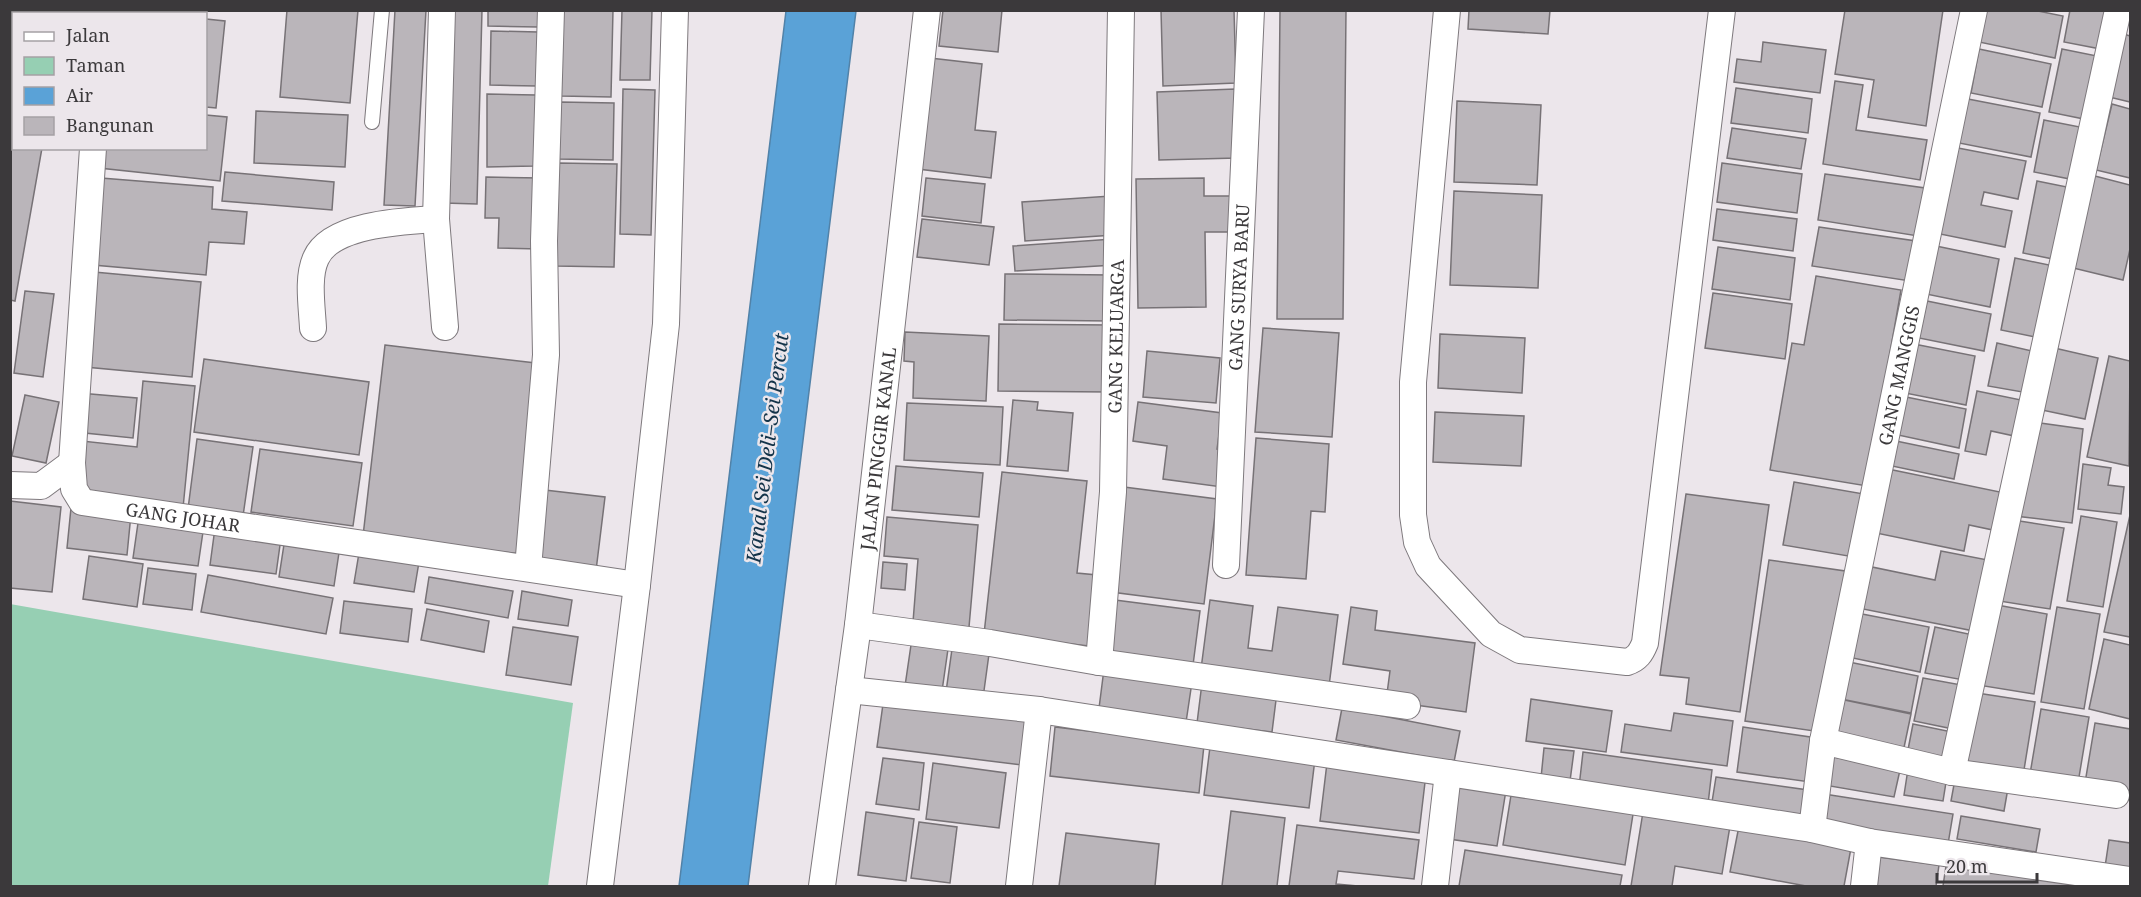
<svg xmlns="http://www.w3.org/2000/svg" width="2141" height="897" font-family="'Noto Serif',serif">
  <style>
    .green { fill: #96cfb3 }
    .water { fill: #5aa2d7; stroke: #5182a8; stroke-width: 1.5 }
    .building { fill: #bab5ba; stroke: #777276; stroke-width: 1.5 }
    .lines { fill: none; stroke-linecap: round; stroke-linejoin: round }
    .service-casing { stroke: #7e797d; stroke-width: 16 }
    .minor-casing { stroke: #7e797d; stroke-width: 28 }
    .service { stroke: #fff; stroke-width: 14 }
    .minor { stroke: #fff; stroke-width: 26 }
    .labels { text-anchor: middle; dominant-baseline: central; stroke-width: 5; stroke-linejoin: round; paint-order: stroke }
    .street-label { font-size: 18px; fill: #3b393b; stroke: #ece6eb }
    .water-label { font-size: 20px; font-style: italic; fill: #133349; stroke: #ece6eb }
  </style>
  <rect width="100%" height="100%" fill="#ece6eb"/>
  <path class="green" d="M10,604L573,703L548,886H11Z"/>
  <path class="water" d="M786,11H856L748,886H679Z"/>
  <path class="building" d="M10,10L36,14H14V49L10,48Z
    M287,10H358L350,103L280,97Z
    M395,10H426L415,206L384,205Z
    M449,10H482L477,204L444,203Z
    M488,10H539L538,27L488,26Z
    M563,10H613L611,97L561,96Z
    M622,10H652L650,80H620Z
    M943,10H1002L998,52L939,46Z
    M1161,10H1234L1236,83L1163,86Z
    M1280,10H1346L1343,319H1277Z
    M1469,10H1550L1548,34L1468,29Z
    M1845,10H1943L1926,126L1868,117L1874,80L1835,74Z
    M1985,10H2033L2063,16L2055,58L1979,42Z
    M2070,10H2114L2106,50L2064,42Z
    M206,19L225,21L216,108L206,107Z
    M491,31L538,32L537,86L490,85Z
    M2124,34L2130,36V102L2109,97Z
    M1763,42L1826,50L1820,93L1734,82L1737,59L1761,62Z
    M1979,49L2051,64L2042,107L1971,93Z
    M2062,49L2102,57L2089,120L2049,112Z
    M930,58L982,64L975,130L996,132L991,178L918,169Z
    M1835,81L1863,85L1856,130L1927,140L1920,180L1823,164Z
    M1736,88L1812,99L1808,133L1731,123Z
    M623,89L655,90L651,235L620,234Z
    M1235,89L1237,158L1159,160L1157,92Z
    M487,94L536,95L535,166L487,167Z
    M14,95V148H42L15,301L10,300V112Z
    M1968,99L2040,113L2031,157L1959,143Z
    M1457,101L1541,105L1537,185L1454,182Z
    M560,102L614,103L613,160L558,159Z
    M2112,104L2130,109V178L2096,170Z
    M256,111L348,115L345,167L254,163Z
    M206,115L227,117L220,181L99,168L101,148H206Z
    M2044,120L2085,128L2075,180L2034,172Z
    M1732,128L1806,139L1801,169L1727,158Z
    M1958,148L2026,161L2018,199L1984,192L1981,205L2012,211L2005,247L1940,234Z
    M558,163L617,164L614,267L556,266Z
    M1722,163L1802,174L1797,213L1717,202Z
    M225,172L334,182L332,210L222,201Z
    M1825,174L1925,188L1918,236L1818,220Z
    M2091,175L2130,185V249L2123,280L2069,267Z
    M486,177L541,178L539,249L498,248L499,218H485Z
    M101,178L213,187L212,209L247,212L244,244L209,242L206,275L93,265Z
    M926,178L985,184L981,223L922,216Z
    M1204,178V196H1230L1231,232H1205L1206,307L1138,308L1136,179Z
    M2037,181L2072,188L2058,260L2023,253Z
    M1454,191L1542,195L1538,288L1450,285Z
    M1111,196L1114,235L1025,241L1022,202Z
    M1717,209L1797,219L1793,251L1713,240Z
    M922,219L994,227L989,265L917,257Z
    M1819,227L1916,241L1910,281L1812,266Z
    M1113,239L1114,265L1015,271L1013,246Z
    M1936,246L1999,259L1990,307L1926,294Z
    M1718,247L1795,258L1790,300L1712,289Z
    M2015,258L2054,266L2040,338L2001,330Z
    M94,272L201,282L192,377L85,367Z
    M1005,274L1111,275V321L1004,320Z
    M1816,276L1901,290L1867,486L1770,470L1792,343L1804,345Z
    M25,291L54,294L43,377L14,373Z
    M1713,293L1792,304L1785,359L1705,348Z
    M1927,301L1991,314L1984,351L1919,338Z
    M999,324L1111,325L1110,392L998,391Z
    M1263,328L1339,333L1332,437L1255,432Z
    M905,332L989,336L986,401L913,398L914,362L904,361Z
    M1440,334L1525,338L1522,393L1438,388Z
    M1997,343L2036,352L2028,393L1988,386Z
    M1914,344L1975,356L1966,405L1905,393Z
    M385,345L544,364L522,554L363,536Z
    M2050,347L2098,358L2085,419L2037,409Z
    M1147,351L1220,358L1216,403L1143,397Z
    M2109,356L2130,361L2129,466L2087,457Z
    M204,359L369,382L359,455L194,432Z
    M143,381L195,386L183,508L77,497L82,441L137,447Z
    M1977,391L2026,401L2019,437L1991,431L1986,455L1965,451Z
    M79,393L137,398L133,438L75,432Z
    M25,395L59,402L46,463L12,456Z
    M1906,397L1966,409L1959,448L1898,435Z
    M1013,400L1038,402L1037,410L1073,413L1068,471L1007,466Z
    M1138,402L1222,413L1217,449L1227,450L1222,487L1163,479L1167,446L1133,441Z
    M907,403L1003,407L1000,465L904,460Z
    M1435,412L1524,416L1521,466L1433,462Z
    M2033,422L2083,429L2072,523L2015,516Z
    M1256,438L1329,444L1325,512L1311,511L1306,579L1246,575Z
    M197,439L253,447L243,516L188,509Z
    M1896,441L1959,454L1954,479L1892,466Z
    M260,449L362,463L353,526L251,512Z
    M2083,464L2111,468L2108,485L2124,487L2121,514L2078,509Z
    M896,466L983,473L979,517L892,510Z
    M1888,469L2000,492L1993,530L1969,525L1964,551L1876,533Z
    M1002,472L1087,481L1077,573L1097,575L1089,646L984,634Z
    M1794,482L1864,494L1854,557L1783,545Z
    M1124,487L1217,499L1204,604L1111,592Z
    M536,489L605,497L594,587L526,579Z
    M1686,494L1769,505L1740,712L1686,704L1689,678L1660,675Z
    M10,501L61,507L52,592L10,588Z
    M71,508L131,514L127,555L67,548Z
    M2130,515V637L2104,632Z
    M139,516L204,525L198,566L133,558Z
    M2081,516L2117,522L2103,607L2067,601Z
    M887,517L978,525L969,627L913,622L918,559L884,556Z
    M2013,520L2064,528L2050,609L1999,601Z
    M215,528L281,538L276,574L210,565Z
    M285,538L340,546L334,586L279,577Z
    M1941,551L1993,561L1979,632L1858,608L1867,566L1935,580Z
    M359,553L419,562L414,592L354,583Z
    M89,556L143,564L137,607L83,599Z
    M1769,560L1845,571L1821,732L1745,721Z
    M883,562L907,564L905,590L881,588Z
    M148,568L196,574L192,610L143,604Z
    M208,575L333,598L326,634L201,612Z
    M429,577L513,591L508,618L425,603Z
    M522,591L572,600L568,626L518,619Z
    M1115,600L1200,611L1193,665L1108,653Z
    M1210,600L1253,606L1248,648L1272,651L1278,607L1338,615L1329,686L1201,669Z
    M344,601L412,609L408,642L340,633Z
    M1997,605L2047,614L2034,694L1984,686Z
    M1351,607L1377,611L1375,630L1475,643L1466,712L1386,701L1390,671L1343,664Z
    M2057,607L2100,614L2084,709L2041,702Z
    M427,609L489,621L484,652L421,640Z
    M1857,613L1929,627L1920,672L1848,657Z
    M513,627L578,637L571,685L506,675Z
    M1935,627L1978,636L1969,681L1925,673Z
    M2104,639L2130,645V719L2089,709Z
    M911,645L948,649L942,691L905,686Z
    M952,649L989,654L983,698L946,692Z
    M1844,661L1918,676L1911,713L1836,698Z
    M1104,669L1192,682L1185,729L1098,716Z
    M1923,678L1967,686L1958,730L1914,721Z
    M1202,683L1277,692L1272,732L1197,723Z
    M1977,693L2035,702L2023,776L1965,766Z
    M884,697L1029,716L1022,765L877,747Z
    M1835,698L1911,714L1902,757L1827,742Z
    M1531,699L1612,711L1606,752L1526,741Z
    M1342,708L1460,731L1454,762L1336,740Z
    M2041,709L2089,717L2078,783L2030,774Z
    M1674,713L1733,721L1727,766L1621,752L1625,724L1671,731Z
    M2095,723L2130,729V791L2085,783Z
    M1913,724L1957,733L1949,769L1906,760Z
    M1055,727L1204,745L1199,793L1050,776Z
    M1743,727L1817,738L1810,782L1737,772Z
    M1210,747L1315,759L1309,808L1204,795Z
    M1544,748L1574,751L1570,781L1541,778Z
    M1583,752L1712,770L1708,804L1579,787Z
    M1829,756L1900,770L1894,797L1824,785Z
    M883,758L924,763L919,810L876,804Z
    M933,763L1006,773L999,828L926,819Z
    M1327,763L1426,774L1419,833L1320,821Z
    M1908,769L1947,776L1943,801L1904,795Z
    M1459,777L1507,784L1497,846L1449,839Z
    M1716,777L1808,790L1805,815L1712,802Z
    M1955,779L2008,788L2004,811L1951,801Z
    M1512,789L1634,808L1625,865L1503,845Z
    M1824,794L1953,814L1948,844L1819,823Z
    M1231,811L1285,818L1277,886H1222Z
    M866,812L914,819L906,881L858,875Z
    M1643,812L1730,826L1722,874L1675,866L1672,886H1631Z
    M1961,816L2040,829L2036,852L1957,839Z
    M919,822L957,827L950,883L911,878Z
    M1297,825L1419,840L1414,879L1338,871L1336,884L1358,886H1289Z
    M1739,826L1851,848L1844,886H1806L1730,872Z
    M1066,833L1159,844L1155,886H1059Z
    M2109,840L2130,843V871L2105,867Z
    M1465,850L1622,875L1620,886H1459Z
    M1878,857L1939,865L1936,886H1874Z
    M1946,866L2093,886H1943Z"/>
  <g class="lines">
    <g class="service-casing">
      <path id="service" d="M372,122L382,10"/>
    </g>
    <g class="minor-casing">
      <g id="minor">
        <path d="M442,10L436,219L445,327"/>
        <path d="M1447,10L1413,382V515L1417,542L1428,566L1491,634L1520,650L1627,662C1637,659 1641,653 1645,643L1722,10"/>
        <path d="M104,14V10"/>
        <path id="s1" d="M93,148L72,463L74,489L82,502L637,585"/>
        <path d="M313,328C312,307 307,277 316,258C331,224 404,221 436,219"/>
        <path d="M10,485L41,486L72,463"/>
        <path id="s2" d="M1226,565L1251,10"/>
        <path d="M528,568L546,355L544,241L551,10"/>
        <path d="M858,625L990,643L1099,662L1407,706"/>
        <path id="s3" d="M1099,662L1113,492L1121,10"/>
        <path d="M849,690L1039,710L1812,829L1869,842L2130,880"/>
        <path d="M1823,741L1952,772L2116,795"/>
        <path d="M1952,772L2118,10"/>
        <path id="s4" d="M1812,829L1823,741L1974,10"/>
        <path d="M600,886L637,585L666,324L675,10"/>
        <path id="s5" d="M822,886L858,625L927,10"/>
        <path d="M1019,886L1039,710"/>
        <path d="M1435,886L1448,773"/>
        <path d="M1864,886L1869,842"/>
      </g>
    </g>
    <use href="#service" class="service"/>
    <use href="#minor" class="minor"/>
  </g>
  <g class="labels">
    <g class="street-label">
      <text stroke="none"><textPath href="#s2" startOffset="278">GANG SURYA BARU</textPath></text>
      <text stroke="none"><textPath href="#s3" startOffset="326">GANG KELUARGA</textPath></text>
      <text stroke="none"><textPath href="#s4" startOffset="462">GANG MANGGIS</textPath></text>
      <text stroke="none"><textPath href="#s5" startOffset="441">JALAN PINGGIR KANAL</textPath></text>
      <text stroke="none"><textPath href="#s1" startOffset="459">GANG JOHAR</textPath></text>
    </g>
    <g class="water-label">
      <text transform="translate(767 448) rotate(-83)">Kanal Sei Deli–Sei Percut</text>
    </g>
  </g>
  <rect width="2141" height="897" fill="none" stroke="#3b393b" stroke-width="24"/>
  <rect x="12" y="12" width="195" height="138" fill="#ece6eb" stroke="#a5a1a5" stroke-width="1.5"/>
  <rect x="24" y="32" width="30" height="9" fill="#ffffff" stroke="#a5a1a5" stroke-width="1.5"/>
  <text x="66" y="42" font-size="18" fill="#3b393b">Jalan</text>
  <rect x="24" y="57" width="30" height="18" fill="#96cfb3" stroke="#a5a1a5" stroke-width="1.5"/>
  <text x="66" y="72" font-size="18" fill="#3b393b">Taman</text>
  <rect x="24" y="87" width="30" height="18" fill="#5aa2d7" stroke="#a5a1a5" stroke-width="1.5"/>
  <text x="66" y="102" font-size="18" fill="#3b393b">Air</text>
  <rect x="24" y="117" width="30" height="18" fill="#bab5ba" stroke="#a5a1a5" stroke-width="1.5"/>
  <text x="66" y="132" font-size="18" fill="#3b393b">Bangunan</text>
  <path d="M1937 873v9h100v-9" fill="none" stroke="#3b393b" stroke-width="3"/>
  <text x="1946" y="873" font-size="18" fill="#3b393b" stroke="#ece6eb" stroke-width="4.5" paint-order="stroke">20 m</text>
</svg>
